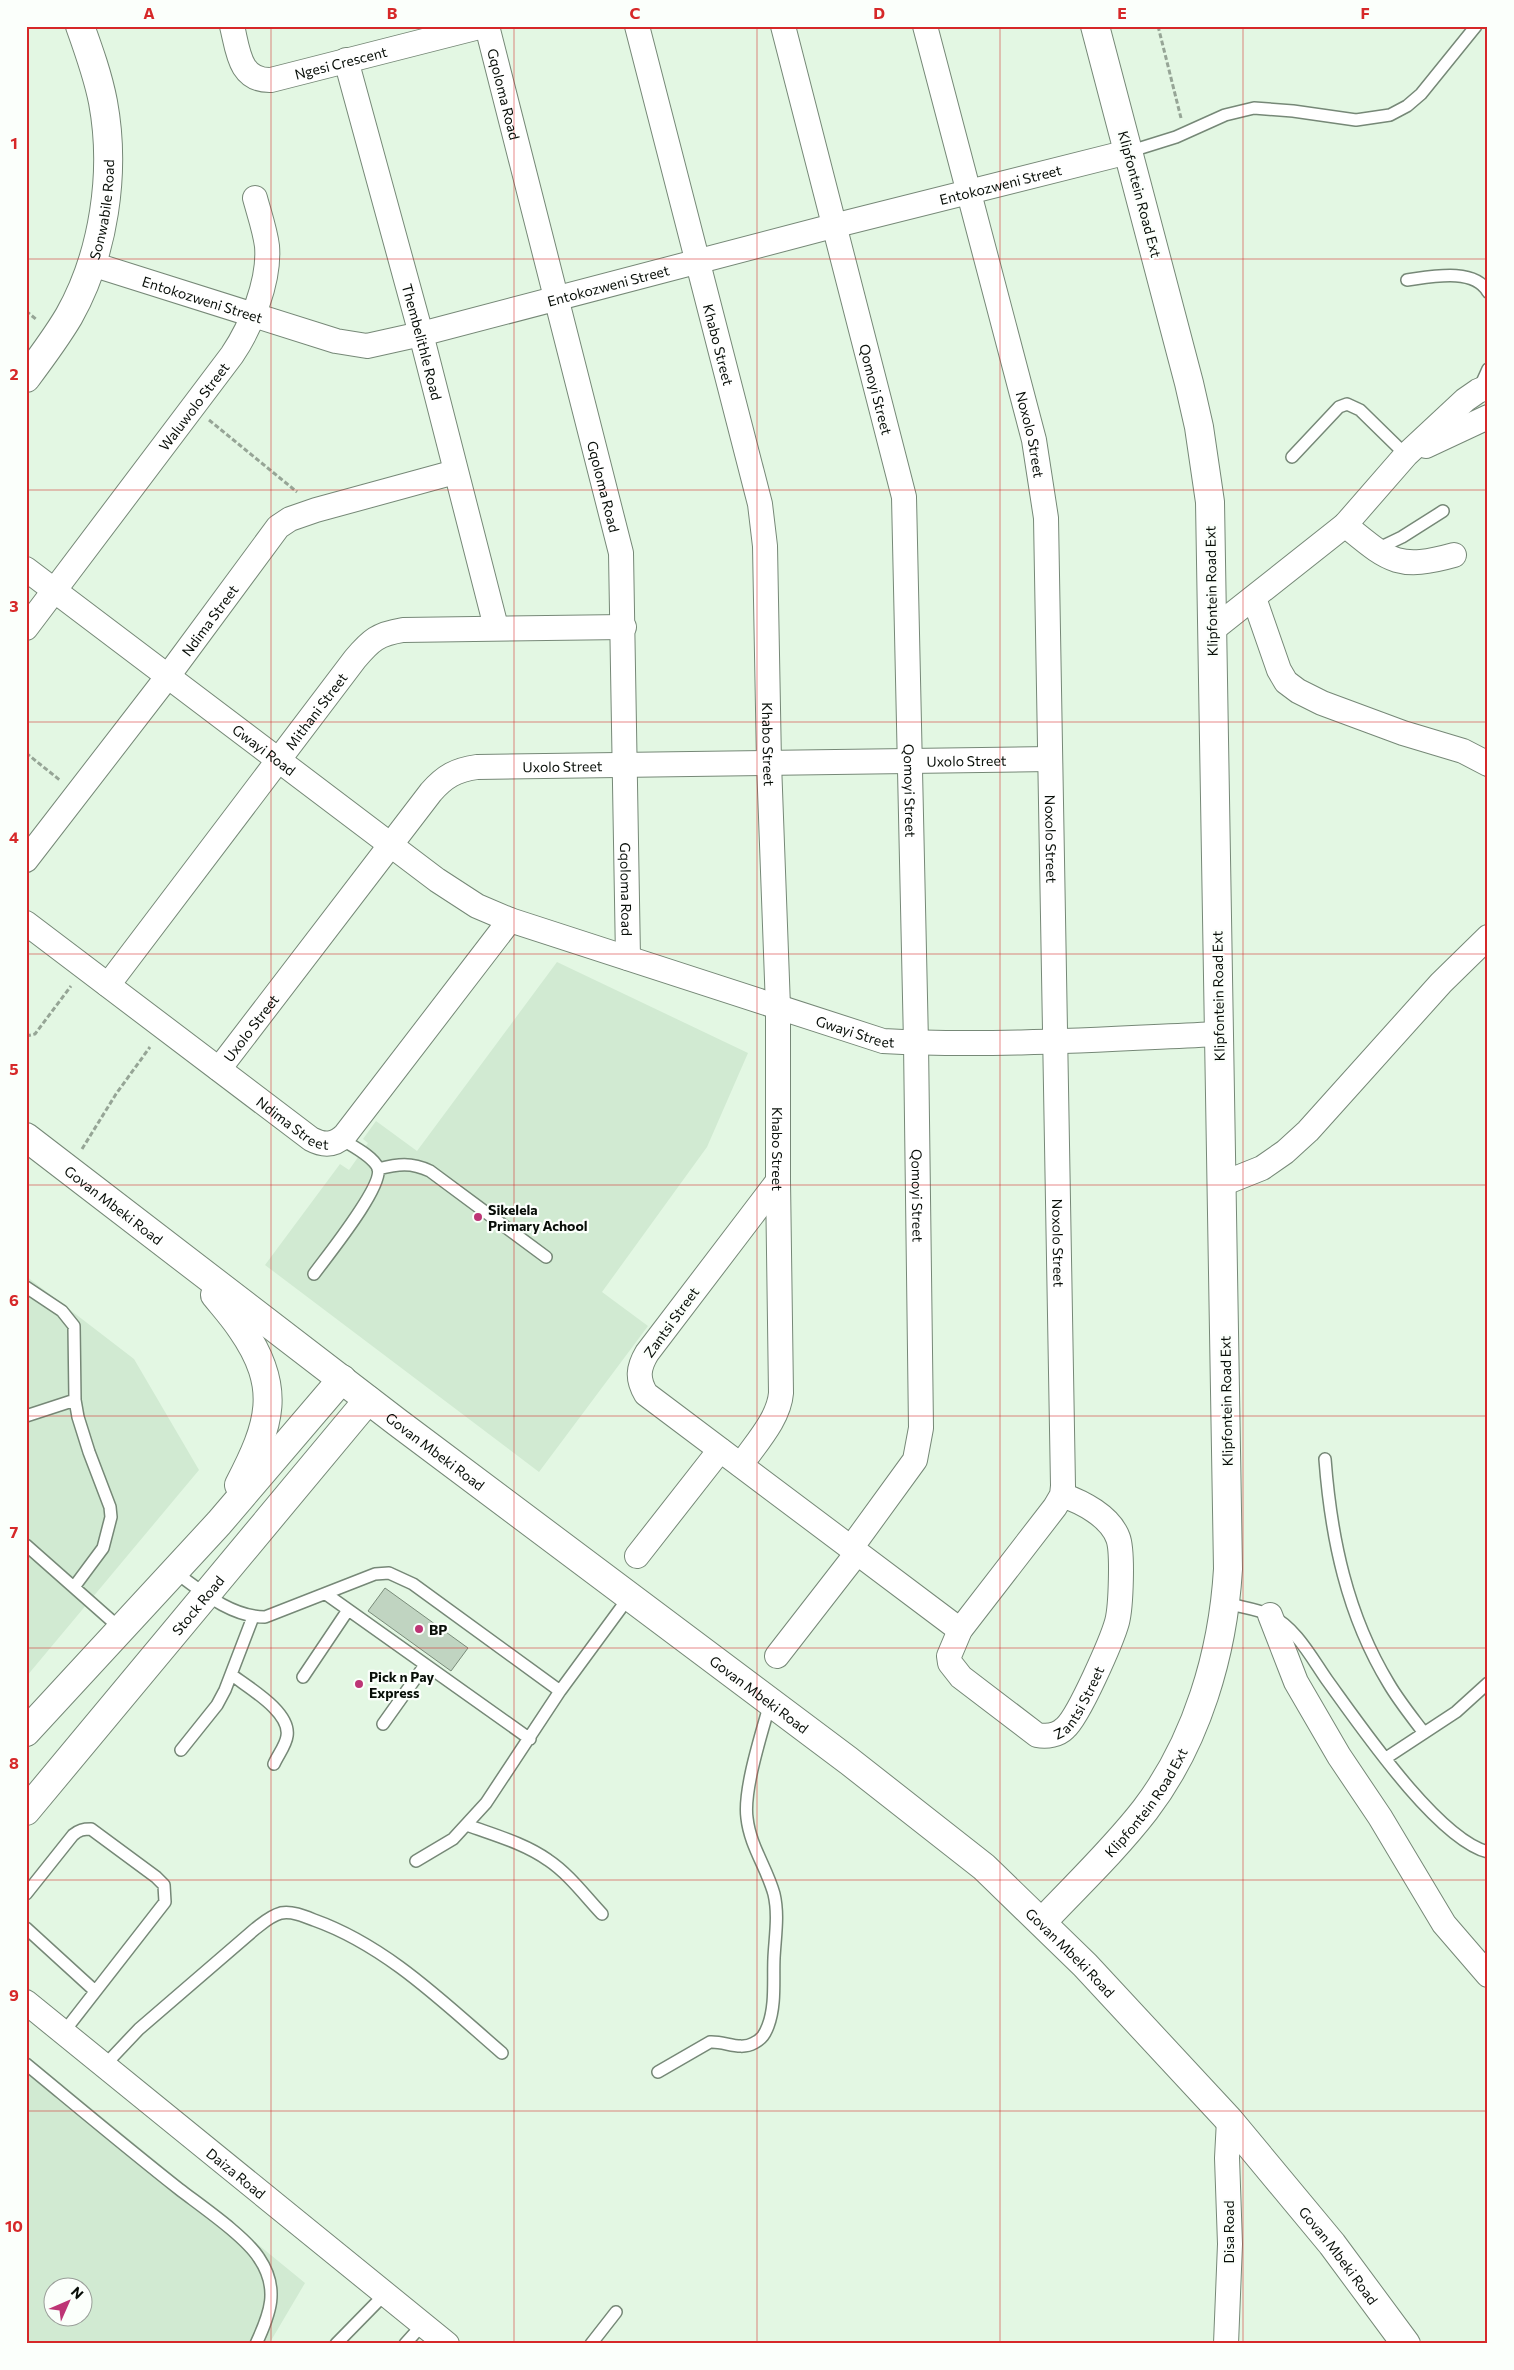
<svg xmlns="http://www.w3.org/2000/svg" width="1514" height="2370" font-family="Commissioner,sans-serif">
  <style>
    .built { fill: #d1ead2; fill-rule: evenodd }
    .building { fill: #c0d4c1; stroke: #798b79 }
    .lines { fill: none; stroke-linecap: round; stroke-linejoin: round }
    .lane-casing { stroke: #768877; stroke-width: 14 }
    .street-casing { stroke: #768877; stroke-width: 26 }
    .secondary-casing { stroke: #768877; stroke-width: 30 }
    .path { stroke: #96a596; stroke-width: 3; stroke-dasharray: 5 2.5; stroke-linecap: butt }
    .lane { stroke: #fff; stroke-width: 11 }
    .street { stroke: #fff; stroke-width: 24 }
    .secondary { stroke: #fff; stroke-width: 28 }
    .grid { fill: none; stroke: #d62828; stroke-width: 1; stroke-opacity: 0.55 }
    .poi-dot { fill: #bd3575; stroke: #fbfffb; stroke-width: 2 }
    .labels { text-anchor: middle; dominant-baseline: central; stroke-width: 4.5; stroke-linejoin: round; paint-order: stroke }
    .street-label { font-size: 14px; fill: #080e08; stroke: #fbfffb }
    .poi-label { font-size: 14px; font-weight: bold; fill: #080e08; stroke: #fbfffb; text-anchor: start }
    .neatline { fill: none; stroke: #d62828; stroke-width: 2 }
    .grid-label { font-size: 16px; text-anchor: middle; font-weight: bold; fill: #d62828 }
  </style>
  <rect width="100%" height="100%" fill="#e3f7e3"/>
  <path class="built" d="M557,962L748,1053L707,1147L602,1292L648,1326L539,1472L265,1265L340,1164L349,1170L368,1143L363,1139L376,1121L417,1151Z
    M26,1276L134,1359L199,1470L26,1677Z
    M26,2055L305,2283L269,2344H26ZM52,2288H82V2318H52Z"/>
  <path class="building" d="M385,1588L468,1648L451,1671L368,1611Z"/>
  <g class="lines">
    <g class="lane-casing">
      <path id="lane" d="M1128,152L1176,137L1225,115L1254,108L1293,111L1356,120L1390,115L1407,106L1421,94L1476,26
        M1407,280C1430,277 1474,267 1488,292
        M1479,389L1488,369
        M1292,457L1339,407L1347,404L1360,410L1406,455
        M1375,550L1402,537L1443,511
        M378,1169C398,1164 411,1162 430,1171L546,1257
        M314,1274C327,1256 384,1186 378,1168C373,1156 352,1146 341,1139
        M26,1287L62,1311L74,1326L75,1400L78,1417L89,1452L110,1507L111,1517L103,1548L74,1587
        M26,1416L75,1400
        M1325,1459C1331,1538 1347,1615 1389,1684C1399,1701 1412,1717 1424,1733
        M26,1545L121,1629
        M175,1572C201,1591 231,1617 265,1617L375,1574L389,1573L413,1584L560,1691L629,1597
        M326,1594L530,1739
        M1226,1603C1240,1607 1257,1609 1270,1615C1296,1628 1311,1657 1327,1680C1359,1724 1437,1839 1488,1852
        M232,1675C249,1688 291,1712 287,1736C286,1745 278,1755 274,1764
        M303,1677L348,1610
        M383,1724L425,1665
        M181,1750L217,1705L225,1690L253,1617
        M1386,1758L1456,1712L1488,1683
        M467,1825C494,1835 524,1843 548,1860C569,1874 585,1896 602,1914
        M416,1861L453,1839L486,1803L560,1691
        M26,1894L73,1835C79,1830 83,1829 91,1829L156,1877L164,1885L165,1902L63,2033
        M26,1928L95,1991
        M26,2064C77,2106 127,2148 179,2189C201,2206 245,2236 259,2258C280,2289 270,2314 256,2344
        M104,2066L139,2029L255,1929C263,1923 270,1916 281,1913C292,1911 304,1916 314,1920C387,1946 444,2003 502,2053
        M658,2072L710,2042C725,2041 740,2051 754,2043C762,2039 765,2034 768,2026C776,2005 773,1980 774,1958C775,1937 779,1915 774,1894C767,1868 750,1846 747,1818C743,1790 762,1732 770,1703
        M336,2344L386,2293
        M405,2344L423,2324
        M591,2344L616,2312"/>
    </g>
    <g class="street-casing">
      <g id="street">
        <path id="s1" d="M232,26C238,50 239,81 271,80L483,26"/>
        <path id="s2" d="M487,26L621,553L628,958"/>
        <path id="s3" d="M637,26L760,504L765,546L769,763L778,1007V1181L781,1393C779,1419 755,1444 741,1465"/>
        <path id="s4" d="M783,26L904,497L916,1043L921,1428L915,1460L851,1548"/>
        <path id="s5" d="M925,26L1034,440L1046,518L1063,1486L1062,1495L1055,1507L960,1630L949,1656L950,1663L961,1677L1037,1735C1047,1737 1058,1735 1065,1728C1079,1716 1112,1640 1117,1622C1121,1607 1123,1551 1118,1538C1110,1516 1082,1502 1062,1495"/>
        <path id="s6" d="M346,60L421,334L496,627"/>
        <path id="s7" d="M92,264L336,341L367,346L421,334L833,226L1128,152"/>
        <path d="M1426,446L1488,417"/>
        <path d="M1345,525C1388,560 1397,571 1454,555"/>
        <path id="s8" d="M26,569L437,880L477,906L510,920L883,1041C994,1047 1107,1039 1219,1034"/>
        <path d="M1254,598L1279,670L1286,682L1298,691L1322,703L1403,733L1463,751L1488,764"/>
        <path id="s9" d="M26,628L232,355C251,327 270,281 267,246C265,230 259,213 255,198"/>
        <path d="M1211,631L1345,525L1406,455L1465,400L1478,391L1488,387"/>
        <path id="s10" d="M26,860L168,676L278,527L290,519L316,510L455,472"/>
        <path id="s11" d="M26,923L311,1139C324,1146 335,1145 345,1135L510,920"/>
        <path id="s12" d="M108,985L355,659C371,640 378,634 403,630L624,627"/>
        <path id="s13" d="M219,1069L431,792C445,776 456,770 477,767L1050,759"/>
        <path d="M778,1181L647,1353C638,1368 637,1379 646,1394L960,1630"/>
        <path d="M1222,1184L1262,1168L1285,1152L1308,1131L1441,983L1488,937"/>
        <path d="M637,1556L720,1450"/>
        <path d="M1270,1615L1296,1682L1339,1756L1380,1817L1444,1924L1488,1975"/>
        <path d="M777,1656L857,1553"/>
        <path id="s14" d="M26,2002L447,2344"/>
        <path d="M1226,2344L1230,2244L1227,2158L1229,2120"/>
      </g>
    </g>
    <g class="secondary-casing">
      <g id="secondary">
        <path id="s15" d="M26,378C41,358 56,338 69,316C104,254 116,172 103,102C98,76 89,51 80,26"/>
        <path id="s16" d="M26,1137L397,1422L849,1761L984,1867L1085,1965L1229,2120L1332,2244L1406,2344"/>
        <path d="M215,1295C224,1306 233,1316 241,1328C283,1388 270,1425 239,1485"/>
        <path d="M26,1732L219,1523L342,1379"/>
        <path id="s17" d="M26,1811L368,1400"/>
        <path id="s18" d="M1042,1922C1076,1886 1114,1850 1145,1810C1197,1742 1223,1653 1228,1569L1210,502L1199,427L1189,383L1095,26"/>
      </g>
    </g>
    <path class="path" d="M1158,26L1181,118
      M26,311L37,320
      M209,420L297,492
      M26,753L61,781
      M26,1036L35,1034L71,986
      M82,1149L116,1094L150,1047"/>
    <use href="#lane" class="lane"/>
    <use href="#street" class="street"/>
    <use href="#secondary" class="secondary"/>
  </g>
  <path class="grid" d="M271,26V2344M514,26V2344M757,26V2344M1000,26V2344M1243,26V2344M26,259H1488M26,490H1488M26,722H1488M26,954H1488M26,1185H1488M26,1416H1488M26,1648H1488M26,1880H1488M26,2111H1488"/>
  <g class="poi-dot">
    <circle cx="478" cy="1217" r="5"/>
    <circle cx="419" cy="1629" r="5"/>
    <circle cx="359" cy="1684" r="5"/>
  </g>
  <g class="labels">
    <g class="street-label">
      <text stroke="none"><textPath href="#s1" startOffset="146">Ngesi Crescent</textPath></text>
      <text stroke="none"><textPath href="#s2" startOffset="70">Gqoloma Road</textPath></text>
      <text stroke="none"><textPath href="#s7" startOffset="941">Entokozweni Street</textPath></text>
      <text transform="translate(1140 194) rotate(75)">Klipfontein Road Ext</text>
      <text stroke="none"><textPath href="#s15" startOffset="188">Sonwabile Road</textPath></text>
      <text stroke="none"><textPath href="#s7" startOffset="536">Entokozweni Street</textPath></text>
      <text stroke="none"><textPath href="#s7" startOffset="116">Entokozweni Street</textPath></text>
      <text stroke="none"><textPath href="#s6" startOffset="292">Thembelithle Road</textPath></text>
      <text stroke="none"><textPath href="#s3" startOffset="329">Khabo Street</textPath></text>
      <text stroke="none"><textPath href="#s4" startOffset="375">Qomoyi Street</textPath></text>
      <text stroke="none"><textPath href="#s9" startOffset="278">Waluwolo Street</textPath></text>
      <text stroke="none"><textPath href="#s5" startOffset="422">Noxolo Street</textPath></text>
      <text stroke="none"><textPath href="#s2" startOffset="475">Gqoloma Road</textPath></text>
      <text transform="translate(1211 591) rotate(-91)">Klipfontein Road Ext</text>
      <text stroke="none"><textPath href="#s10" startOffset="302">Ndima Street</textPath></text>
      <text stroke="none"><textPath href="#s12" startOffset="344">Mithani Street</textPath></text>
      <text stroke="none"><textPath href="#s3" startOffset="734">Khabo Street</textPath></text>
      <text stroke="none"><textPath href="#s8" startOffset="299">Gwayi Road</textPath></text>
      <text stroke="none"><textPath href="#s13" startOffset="892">Uxolo Street</textPath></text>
      <text stroke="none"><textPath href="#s13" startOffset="488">Uxolo Street</textPath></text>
      <text stroke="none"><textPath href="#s4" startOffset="780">Qomoyi Street</textPath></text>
      <text stroke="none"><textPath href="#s5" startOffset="828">Noxolo Street</textPath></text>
      <text stroke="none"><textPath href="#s2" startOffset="880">Gqoloma Road</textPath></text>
      <text transform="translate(1218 996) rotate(-91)">Klipfontein Road Ext</text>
      <text stroke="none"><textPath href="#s13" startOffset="52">Uxolo Street</textPath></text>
      <text stroke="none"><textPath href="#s8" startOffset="962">Gwayi Street</textPath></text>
      <text stroke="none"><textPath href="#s11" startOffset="334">Ndima Street</textPath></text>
      <text stroke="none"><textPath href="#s3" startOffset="1139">Khabo Street</textPath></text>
      <text stroke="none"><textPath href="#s4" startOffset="1185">Qomoyi Street</textPath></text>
      <text stroke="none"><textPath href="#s16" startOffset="111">Govan Mbeki Road</textPath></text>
      <text stroke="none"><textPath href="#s5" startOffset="1232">Noxolo Street</textPath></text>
      <text transform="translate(671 1322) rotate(-54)">Zantsi Street</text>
      <text transform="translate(1226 1401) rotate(-91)">Klipfontein Road Ext</text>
      <text stroke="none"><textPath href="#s16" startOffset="516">Govan Mbeki Road</textPath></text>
      <text stroke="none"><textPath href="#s17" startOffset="268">Stock Road</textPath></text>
      <text stroke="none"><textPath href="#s16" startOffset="921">Govan Mbeki Road</textPath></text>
      <text stroke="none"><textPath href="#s5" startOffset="1861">Zantsi Street</textPath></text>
      <text stroke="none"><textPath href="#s18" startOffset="159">Klipfontein Road Ext</textPath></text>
      <text stroke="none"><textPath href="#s16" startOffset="1326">Govan Mbeki Road</textPath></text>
      <text stroke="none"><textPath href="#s14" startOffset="271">Daiza Road</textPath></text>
      <text transform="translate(1228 2232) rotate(-90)">Disa Road</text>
      <text stroke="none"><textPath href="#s16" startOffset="1731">Govan Mbeki Road</textPath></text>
    </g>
    <g class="poi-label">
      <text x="488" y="1209">Sikelela<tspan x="488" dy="16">Primary Achool</tspan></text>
      <text x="429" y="1629">BP</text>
      <text x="369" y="1676">Pick n Pay<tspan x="369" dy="16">Express</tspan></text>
    </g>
  </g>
  <rect width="1514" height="2370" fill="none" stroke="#fbfffb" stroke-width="55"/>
  <g transform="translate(68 2302) rotate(45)"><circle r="24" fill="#fbfffb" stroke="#9a9f9a"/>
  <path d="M0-4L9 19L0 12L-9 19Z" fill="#bd3575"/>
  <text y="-8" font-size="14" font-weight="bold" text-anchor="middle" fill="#080e08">N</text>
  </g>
  <rect x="28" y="28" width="1458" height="2314" class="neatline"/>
  <g class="grid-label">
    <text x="149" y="19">A</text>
    <text x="392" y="19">B</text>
    <text x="635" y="19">C</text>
    <text x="879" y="19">D</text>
    <text x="1122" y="19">E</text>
    <text x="1365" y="19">F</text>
    <text x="14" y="149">1</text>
    <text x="14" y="380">2</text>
    <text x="14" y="612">3</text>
    <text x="14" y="843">4</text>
    <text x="14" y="1075">5</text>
    <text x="14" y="1306">6</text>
    <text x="14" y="1538">7</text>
    <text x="14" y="1769">8</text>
    <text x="14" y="2001">9</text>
    <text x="14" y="2232">10</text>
  </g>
</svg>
